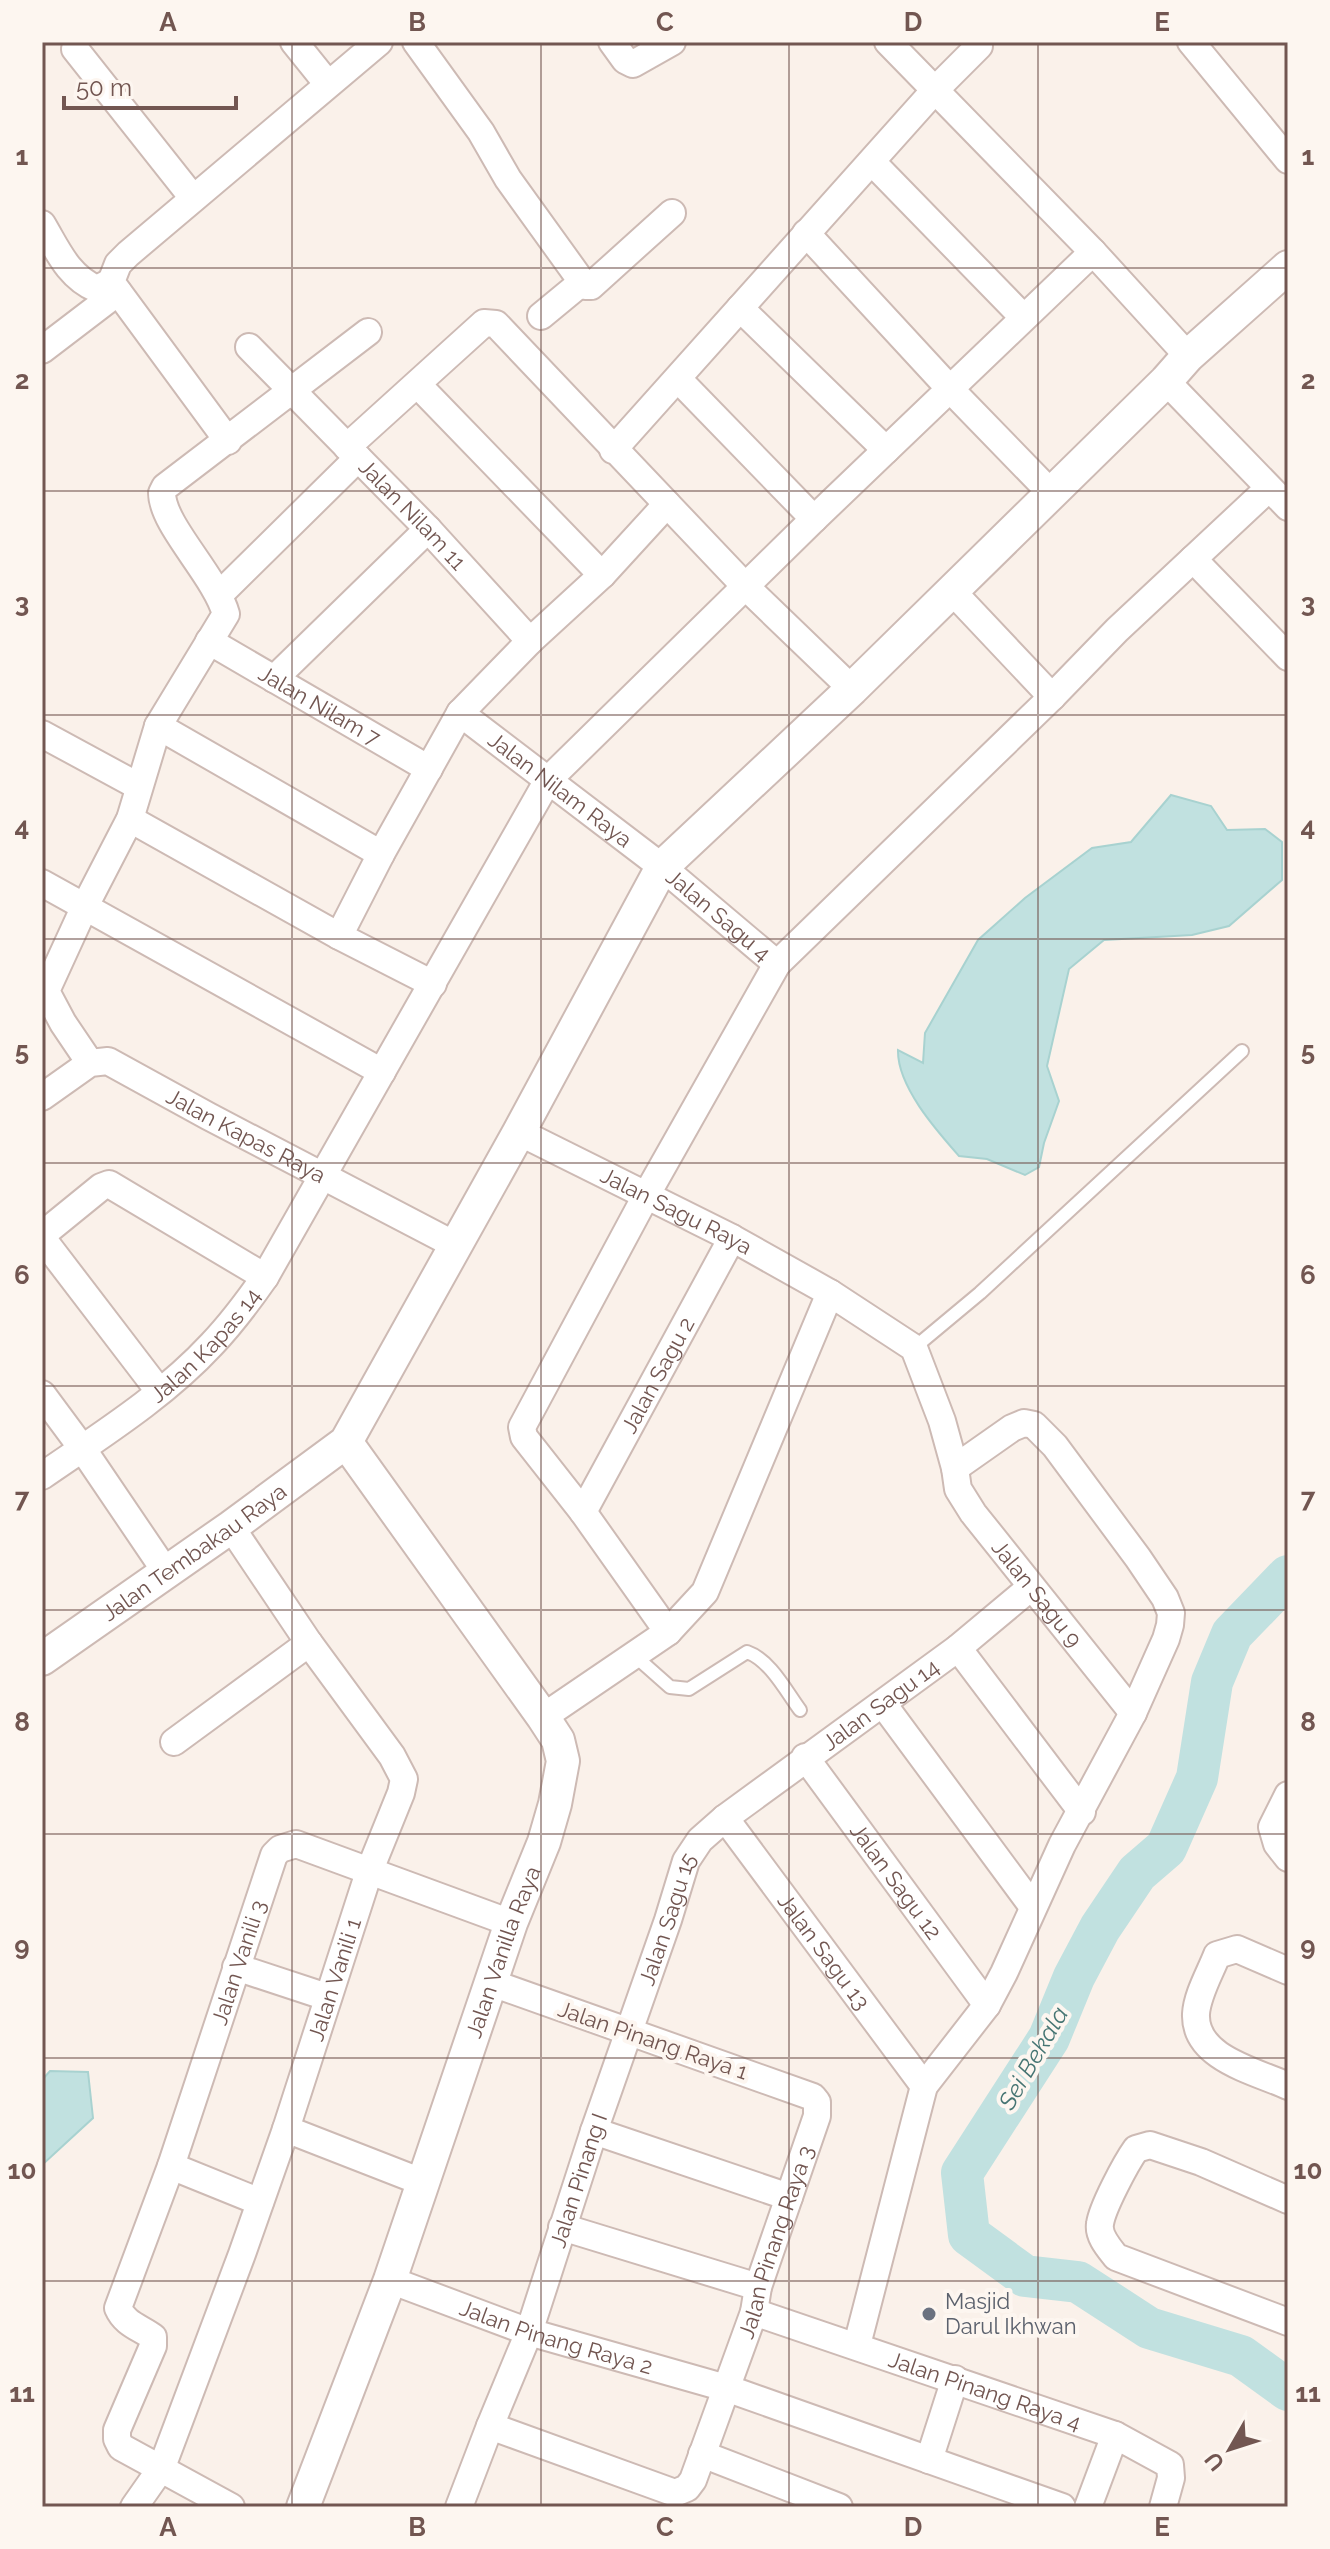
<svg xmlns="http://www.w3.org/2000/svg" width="1330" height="2549" font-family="Raleway,sans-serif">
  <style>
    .water { fill: #c1e1e0; stroke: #a8d2d0; stroke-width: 2 }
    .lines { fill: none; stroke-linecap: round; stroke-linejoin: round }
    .river { stroke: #c1e1e0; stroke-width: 42 }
    .service-casing { stroke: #cdbab4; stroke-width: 16 }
    .minor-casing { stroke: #cdbab4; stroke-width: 30 }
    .tertiary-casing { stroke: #cdbab4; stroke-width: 36 }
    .service { stroke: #fff; stroke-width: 12 }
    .minor { stroke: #fff; stroke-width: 26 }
    .tertiary { stroke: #fff; stroke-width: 32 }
    .grid { fill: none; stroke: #725651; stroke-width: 2; stroke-opacity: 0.55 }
    .worship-dot { fill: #6b7280; stroke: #fdf6f0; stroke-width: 3 }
    .labels { text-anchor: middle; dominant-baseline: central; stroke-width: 8; stroke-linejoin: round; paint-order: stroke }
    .street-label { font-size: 22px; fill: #725651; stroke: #fdf6f0 }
    .worship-label { font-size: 22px; fill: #5b616d; stroke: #fdf6f0; text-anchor: start }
    .water-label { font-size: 24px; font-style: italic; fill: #467573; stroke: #fdf6f0 }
    .neatline { fill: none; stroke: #725651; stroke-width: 3 }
    .grid-label { font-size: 26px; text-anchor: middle; font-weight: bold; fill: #725651 }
  </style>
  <rect width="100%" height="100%" fill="#faf1ea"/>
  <path class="water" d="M1171,795L1211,806L1227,830L1265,829L1282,842V880L1229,926L1192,935L1104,940L1069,969L1047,1066L1059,1101L1044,1143L1039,1167L1025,1175L987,1159L959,1156C936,1130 897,1086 898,1050L923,1063L925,1033L978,940L1025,898L1092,848L1131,842Z
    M50,2071L88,2072L93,2118L42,2165V2080Z"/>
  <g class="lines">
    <path class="river" d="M1288,1576L1232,1634L1212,1682L1197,1778L1166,1848L1137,1873L1100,1928L1074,1977L1049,2038L962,2173L969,2235L1025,2276L1078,2282L1149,2328L1241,2356L1288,2390"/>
    <g class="service-casing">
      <path id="service" d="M914,1348L980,1293L1242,1051
        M635,1656L670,1687L689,1689L747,1652C770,1660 786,1691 800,1710"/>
    </g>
    <g class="minor-casing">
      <g id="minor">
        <path d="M294,42L327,83"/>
        <path d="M416,42L481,132L508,179L585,286H591L672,213"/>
        <path d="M612,42L625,60L633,64L672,42"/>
        <path d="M888,42L1093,252L1188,356"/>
        <path d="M1191,42L1288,160"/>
        <path d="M75,49L193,198"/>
        <path d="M872,162L1023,317"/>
        <path d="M42,224C57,249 68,277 97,289L111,282"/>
        <path d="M806,233L951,390L1052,494"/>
        <path d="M740,308L886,450"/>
        <path d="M541,316L581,283"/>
        <path id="s1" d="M249,347L428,529L530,641"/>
        <path d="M42,350L118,292"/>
        <path d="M678,379L814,519"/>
        <path d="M1166,381L1288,507"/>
        <path d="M418,385L602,575"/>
        <path d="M228,441L111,282L118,264L128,254L379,42"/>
        <path d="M347,447L484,323L496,324L745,586L852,689"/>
        <path d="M613,450L935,90L979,46"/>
        <path d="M1193,559L1288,657"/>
        <path d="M952,591L1052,697"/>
        <path d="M220,594L358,458"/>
        <path id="s2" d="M209,641L429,769"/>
        <path d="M274,679L428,529"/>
        <path id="s3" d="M460,713L662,867L777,964"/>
        <path d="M158,726L381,854"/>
        <path d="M42,734L138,786"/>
        <path d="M130,819L339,936L433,984"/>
        <path d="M42,883L382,1072"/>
        <path d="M339,936L381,854L460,713L530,641L602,575L667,504"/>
        <path d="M90,1063L63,1023L46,991L85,906L130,819L158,726L226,614C215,575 162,525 162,493L165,487L368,332"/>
        <path id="s4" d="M42,1097L90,1063L108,1061L208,1116L455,1245"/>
        <path id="s5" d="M519,1132L732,1238L830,1293L914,1348L942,1421L955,1468L958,1489L973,1513L1133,1713"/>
        <path d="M42,1235L101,1187L109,1184L265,1277"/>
        <path d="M42,1238L159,1391"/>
        <path d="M42,1394L82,1448L166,1572"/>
        <path id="s6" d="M42,1476C100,1436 164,1396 212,1344C232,1323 249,1300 265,1277L548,780L814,519L1093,252"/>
        <path id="s7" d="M583,1512L732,1238"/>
        <path d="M668,1632L583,1512L524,1437L522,1427L529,1414L647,1194L777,964L1052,697L1117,630L1269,488"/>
        <path d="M958,1648L1082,1812"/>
        <path d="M883,1704L1033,1907"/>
        <path d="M543,1717L668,1632L705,1592L830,1293"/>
        <path d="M174,1742L309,1643"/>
        <path id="s8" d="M805,1757L987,2005"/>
        <path d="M1288,1795L1272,1827L1277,1844L1288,1858"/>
        <path id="s9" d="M725,1818L924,2086"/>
        <path d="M236,1967L327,1997"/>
        <path d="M1288,1971L1237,1949L1217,1955C1210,1973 1197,1995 1196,2014C1194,2058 1255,2071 1288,2086"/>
        <path d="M286,2129L422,2182"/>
        <path d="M594,2131L789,2197"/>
        <path d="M171,2166L260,2202"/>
        <path d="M1288,2200L1201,2162L1150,2145L1136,2149C1126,2163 1102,2208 1100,2224C1098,2236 1109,2248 1116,2257L1288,2322"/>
        <path d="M562,2227L758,2287"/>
        <path id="s10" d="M390,2280L529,2332L726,2388L1062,2507"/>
        <path id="s11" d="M754,2312L1115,2435L1170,2465L1171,2478L1163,2507"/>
        <path d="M857,2345L924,2086L987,2005L1004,1973L1062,1845L1133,1713L1166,1639L1170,1625L1171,1613L1165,1598L1138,1558L1055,1446L1034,1425L1024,1423L1012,1428L955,1468"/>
        <path id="s12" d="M490,2426L675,2493L687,2488L693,2480L754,2312L758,2287L817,2116V2102L813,2097L492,1983"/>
        <path d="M702,2454L839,2507"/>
        <path d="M929,2460L955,2379"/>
        <path id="s13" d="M134,2507L162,2467L242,2254L286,2129L369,1872L401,1793L404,1779L392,1756L309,1643L231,1527"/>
        <path id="s14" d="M231,2507L121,2447L117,2439V2430L153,2346V2337C139,2327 125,2324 118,2308L171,2166L274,1855L280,1849L296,1844L511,1923"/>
        <path id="s15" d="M459,2507L490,2426L529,2332L594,2131L668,1920L686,1861L700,1840L725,1818L958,1648L1031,1587"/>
        <path d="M1088,2507L1115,2435"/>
      </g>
    </g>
    <g class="tertiary-casing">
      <g id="tertiary">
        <path id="s16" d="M42,1659L231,1527L346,1442L519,1132L662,867L852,689L1166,381L1188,356L1288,267"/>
        <path id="s17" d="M303,2507L390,2280L511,1923L544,1842L555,1804L563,1761L558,1740L543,1717L346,1442"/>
      </g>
    </g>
    <use href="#service" class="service"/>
    <use href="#minor" class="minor"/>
    <use href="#tertiary" class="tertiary"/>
  </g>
  <path class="grid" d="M292,42V2507M541,42V2507M789,42V2507M1038,42V2507M42,268H1288M42,491H1288M42,715H1288M42,939H1288M42,1163H1288M42,1386H1288M42,1610H1288M42,1834H1288M42,2058H1288M42,2281H1288"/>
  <circle class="worship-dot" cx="929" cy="2314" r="8"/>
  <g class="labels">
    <g class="street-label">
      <text stroke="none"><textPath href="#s1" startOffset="234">Jalan Nilam 11</textPath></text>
      <text stroke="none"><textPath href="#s2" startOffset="128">Jalan Nilam 7</textPath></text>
      <text stroke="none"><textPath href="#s3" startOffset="126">Jalan Nilam Raya</textPath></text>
      <text stroke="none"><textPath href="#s3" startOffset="328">Jalan Sagu 4</textPath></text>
      <text stroke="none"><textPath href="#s4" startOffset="234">Jalan Kapas Raya</textPath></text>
      <text stroke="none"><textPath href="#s5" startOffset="176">Jalan Sagu Raya</textPath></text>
      <text stroke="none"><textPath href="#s6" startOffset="210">Jalan Kapas 14</textPath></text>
      <text stroke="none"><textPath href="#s7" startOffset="156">Jalan Sagu 2</textPath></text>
      <text stroke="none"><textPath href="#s16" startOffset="186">Jalan Tembakau Raya</textPath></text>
      <text stroke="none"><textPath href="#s5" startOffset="730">Jalan Sagu 9</textPath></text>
      <text stroke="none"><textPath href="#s15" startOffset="936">Jalan Sagu 14</textPath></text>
      <text stroke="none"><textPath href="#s8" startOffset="154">Jalan Sagu 12</textPath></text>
      <text stroke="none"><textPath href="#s15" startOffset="624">Jalan Sagu 15</textPath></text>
      <text stroke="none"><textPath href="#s9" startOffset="166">Jalan Sagu 13</textPath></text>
      <text stroke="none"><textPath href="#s17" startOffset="590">Jalan Vanilla Raya</textPath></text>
      <text stroke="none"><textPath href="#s14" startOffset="656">Jalan Vanili 3</textPath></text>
      <text stroke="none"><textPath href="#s13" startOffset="566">Jalan Vanili 1</textPath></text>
      <text transform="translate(653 2040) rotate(19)">Jalan Pinang Raya 1</text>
      <text stroke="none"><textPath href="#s15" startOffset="348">Jalan Pinang I</textPath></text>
      <text stroke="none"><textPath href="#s12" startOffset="472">Jalan Pinang Raya 3</textPath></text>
      <text stroke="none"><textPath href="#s10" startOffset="176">Jalan Pinang Raya 2</textPath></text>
      <text stroke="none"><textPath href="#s11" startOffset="244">Jalan Pinang Raya 4</textPath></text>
    </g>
    <g class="worship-label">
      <text x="945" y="2301">Masjid<tspan x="945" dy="25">Darul Ikhwan</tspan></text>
    </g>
    <g class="water-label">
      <text transform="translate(1033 2058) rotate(-60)">Sei Bekala</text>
    </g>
  </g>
  <rect width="1330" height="2549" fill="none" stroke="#fdf6f0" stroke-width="88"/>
  <g transform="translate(1230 2449) rotate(231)" stroke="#fdf6f0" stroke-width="6" paint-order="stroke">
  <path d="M0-6L14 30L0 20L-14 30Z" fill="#725651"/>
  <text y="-12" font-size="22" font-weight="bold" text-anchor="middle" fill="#725651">U</text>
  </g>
  <path d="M64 96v12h172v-12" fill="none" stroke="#725651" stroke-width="4"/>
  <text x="76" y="96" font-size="24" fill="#725651" stroke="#fdf6f0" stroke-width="6" paint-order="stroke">50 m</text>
  <rect x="44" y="44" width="1242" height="2461" class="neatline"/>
  <g class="grid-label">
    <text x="168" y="31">A</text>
    <text x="417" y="31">B</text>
    <text x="665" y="31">C</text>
    <text x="913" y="31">D</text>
    <text x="1162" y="31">E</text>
    <text x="22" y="165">1</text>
    <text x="1308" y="165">1</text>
    <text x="22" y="389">2</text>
    <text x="1308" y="389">2</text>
    <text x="22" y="612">3</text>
    <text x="1308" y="612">3</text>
    <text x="22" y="836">4</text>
    <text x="1308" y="836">4</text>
    <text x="22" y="1060">5</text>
    <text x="1308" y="1060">5</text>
    <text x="22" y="1284">6</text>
    <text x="1308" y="1284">6</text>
    <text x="22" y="1507">7</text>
    <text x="1308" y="1507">7</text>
    <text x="22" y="1731">8</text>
    <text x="1308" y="1731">8</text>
    <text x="22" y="1955">9</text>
    <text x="1308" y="1955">9</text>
    <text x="22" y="2179">10</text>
    <text x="1308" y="2179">10</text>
    <text x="22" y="2402">11</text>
    <text x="1308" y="2402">11</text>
    <text x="168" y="2536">A</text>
    <text x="417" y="2536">B</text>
    <text x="665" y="2536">C</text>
    <text x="913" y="2536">D</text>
    <text x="1162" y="2536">E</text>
  </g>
</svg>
